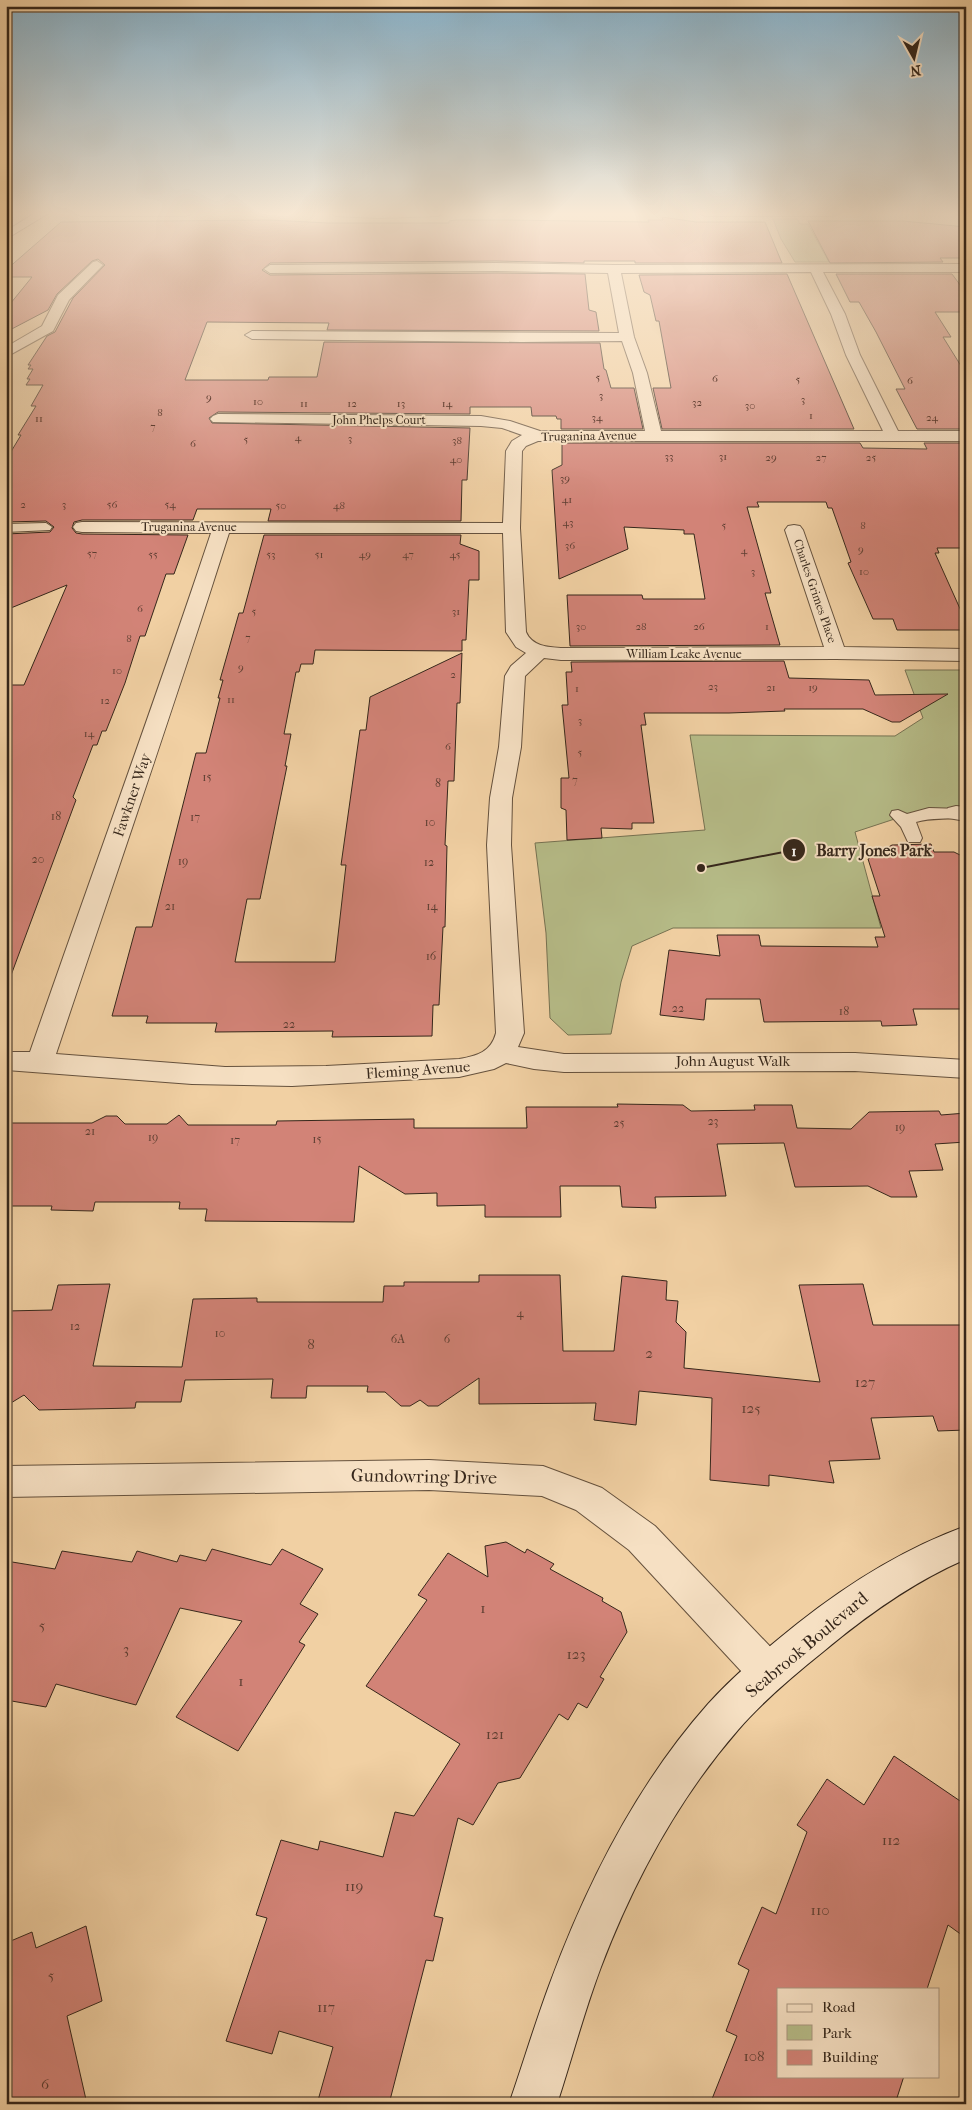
<svg xmlns="http://www.w3.org/2000/svg" width="972" height="2110" font-family="'IM FELL French Canon',serif">
  <style>
    .green { fill: #b6bc88; stroke: #767252 }
    .building { fill: #d28377; stroke: #36271b }
    .lines { fill: none; stroke-linecap: round; stroke-linejoin: round }
    .lane-casing { stroke: #65513d; stroke-width: 2 }
    .street-casing { stroke: #65513d; stroke-width: 2 }
    .secondary-casing { stroke: #36271b; stroke-width: 2 }
    .lane { fill: #f6e0c3; fill-rule: evenodd }
    .street { fill: #f6e0c3; fill-rule: evenodd }
    .secondary { fill: #f6e0c3; fill-rule: evenodd }
    .labels { text-anchor: middle; dominant-baseline: central; stroke-width: 4; stroke-linejoin: round; paint-order: stroke }
    .far-number-label { font-size: 11px; fill: #5d3e32 }
    .far-street-label { font-size: 12px; fill: #36271b; stroke: #f6e0c3 }
    .number-label { font-size: 12px; fill: #5d3e32 }
    .street-label { font-size: 15px; fill: #36271b; stroke: #f6e0c3 }
    .near-number-label { font-size: 15px; fill: #5d3e32 }
    .near-street-label { font-size: 18px; fill: #36271b; stroke: #f6e0c3 }
    .leader { fill: none; stroke: #36271b; stroke-width: 2 }
    .callout-dot { fill: #36271b; stroke: #f6e0c3; stroke-width: 2 }
    .mark-label { font-size: 15px; text-anchor: middle; font-weight: bold; fill: #fff }
    .callout-label { font-size: 16px; text-anchor: middle; font-weight: bold; fill: #36271b; stroke: #f6e0c3; stroke-width: 4; stroke-linejoin: round; paint-order: stroke }
  </style>
  <rect width="100%" height="100%" fill="#f1d0a3"/>
  <filter id="stains"><feTurbulence type="fractalNoise" baseFrequency=".004" numOctaves="4"/><feColorMatrix values="0 0 0 0 .2 0 0 0 0 .09 0 0 0 0 .02 0 0 0 .5 -.17"/></filter>
  <radialGradient id="worn" r=".72"><stop offset=".6" stop-color="#630" stop-opacity="0"/><stop offset="1" stop-color="#630" stop-opacity=".3"/></radialGradient>
  <path class="green" d="M773,219H797L800,224H808L829,262H795L781,239Z
    M905,670H966V810L925,809L855,832L881,928H673L632,946L621,982L611,1034L568,1035L550,1018L546,933L535,843L705,830L690,735L895,736L923,718Z"/>
  <path class="building" d="M662,217L696,222H765L782,263H635V261H584V263L496,261L270,263L262,270L270,275L496,273L585,274L589,310L596,312L599,331L327,330L329,323L207,322L185,380H268L269,377H317L324,342L600,343L604,369L606,370L611,388H634L643,429H561V419H557L556,416H532L531,407H470V414L218,412L209,418L212,423L470,428L467,480H462L461,521H268L271,509H197L193,520H82L74,522L72,528L76,533L82,534L188,535L174,574H166L145,636H140L125,683L106,731H102L97,745H93L73,797L76,800L10,978L6,977V685H24L67,585L6,610V534L50,532L54,527L46,521L6,522V460L21,435H18L36,406H31L43,385H26L30,379H27L33,369H28L31,365H28L47,336L55,332L73,298L105,265L98,259L92,261L57,294L48,310L6,332V309L32,277H6V270L61,222L269,220L328,223H449V221L456,220H507L649,222L648,220H663Z
    M808,221H903L966,227V258H940L943,262L830,263Z
    M787,274L854,429H662L653,388H671L659,321H656L650,295L644,292L639,275Z
    M836,274H952L966,293V312H935L951,337H943L966,374V429H917L896,389H905L876,332L859,302H850Z
    M562,443H860L863,448L927,449L924,443H966V548H937L939,553H935L966,622V630H897L893,619H873L848,563L851,562L832,508H828L826,502H757L759,507H747L771,593H765L780,645L570,646L567,595H642L643,599H705L694,534H684V530L624,527L628,549L559,579L552,470L562,465Z
    M264,535H461L460,544L479,551V580H469L466,640H462V651L315,650L313,664H301L299,672H296L284,734H291L285,766H287L260,899H247L235,962H335L346,865H341L360,730H366L370,697L462,653L460,703H457L454,781H448L445,845L447,846L445,927H443L439,1005H433L432,1036L332,1037L333,1031L215,1032L217,1023H146L148,1016H112L136,927H152L196,753H206L220,698H218L223,680H220L239,613H243Z
    M784,661L789,678L869,680L875,695L948,694L900,722H892L863,709H784L785,711L729,713H644L646,725H641L654,823H632V829L601,828L602,838L567,840L566,810L561,808V778H569L562,705H568L566,672H572L571,662Z
    M931,844L934,852H954L966,858V1009H913L917,1025L882,1026L881,1021L764,1022L760,999H706L704,1020L660,1015L669,950L720,956L717,935H759L761,946L878,947L875,937H885L872,896H880L868,859L892,845Z
    M617,1104L683,1105L691,1111L755,1110L754,1105H792L797,1128L851,1129L869,1112L939,1111L941,1115L966,1113V1142L935,1144L943,1170L909,1171L917,1197H891L868,1186L795,1187L784,1143L717,1144L726,1196L655,1197L656,1208L622,1207L620,1186H560L561,1217H485V1205L437,1206V1193L405,1194L359,1166L354,1222L205,1221L207,1209H179L180,1202H95L93,1211L51,1210L52,1206H6V1123H92L106,1116H117L125,1124H167L179,1115L188,1125H276L277,1121L414,1119V1128H527L526,1107H618Z
    M479,1275H560L563,1351H614L622,1276L667,1281L666,1300L678,1301L676,1322L686,1332L684,1368L820,1382L799,1285L863,1284L873,1325H966V1430L938,1431L933,1416L871,1418L880,1459L829,1461L834,1483L769,1475V1486L710,1480L712,1398L639,1391L636,1425L594,1420L596,1403L479,1404V1378L438,1406H428L420,1400L410,1406H401L385,1392H367L368,1386H307L306,1398H271L273,1379L185,1380L181,1402H136L135,1408L39,1410L24,1395L6,1406V1311L52,1310L58,1285L110,1284L93,1366L182,1367L193,1299L257,1298V1302H383L384,1286H404V1282H479Z
    M506,1542L525,1553L527,1549L554,1564L550,1569L603,1598L602,1601L621,1612L627,1632L600,1677L604,1679L587,1708L578,1703L568,1720L559,1714L520,1778L498,1783L473,1825L458,1818L434,1916L443,1918L433,1961L426,1960L389,2104H317L333,2047L279,2031L272,2054L226,2041L267,1918L256,1915L281,1840L318,1850L320,1841L383,1857L395,1812L414,1816L460,1744L366,1686L427,1600L418,1595L448,1553L488,1577L485,1546Z
    M212,1549L271,1565L282,1549L323,1569L300,1604L318,1614L299,1642L305,1645L238,1751L176,1717L242,1621L180,1608L136,1705L56,1684L46,1707L6,1700V1561L55,1569L62,1551L132,1562L137,1551L177,1562L180,1555L206,1561Z
    M894,1756L966,1805V1938L948,1925L927,1989H778V2076H904L895,2104H710L737,2036L726,2031L749,1970L738,1964L762,1907L776,1914L807,1832L797,1825L827,1779L864,1805Z
    M86,1926L102,2001L67,2016L87,2104H6V1943L32,1932L36,1948Z"/>
  <g class="lines">
    <g class="lane-casing">
      <path id="lane" d="M46,523L52,527L50,530L6,532V524Z
        M929,808L962,809L964,813L962,817C946,820 933,817 916,822L922,838L920,842H908L901,827L890,815L892,811L898,810L907,814Z"/>
    </g>
    <g class="street-casing">
      <path id="street" d="M75,213H192L186,216H81Z
        M330,213H444L438,216L378,218L336,216Z
        M699,213H838L832,216H705Z
        M97,261L103,265L69,300L53,331L6,357V347L42,326L58,295L93,262Z
        M496,263L614,265L966,264V272H823L845,314L860,355L898,431H966V441H538L526,446L522,451L520,528L526,632C532,646 547,647 561,648L824,647L785,530L788,526L794,525L800,526L803,530L844,647L966,649V661L836,659L561,660L544,658L525,676L521,747L512,798L511,845L524,1033L518,1047L564,1054L855,1053L966,1060V1078L855,1071L564,1072L534,1069L506,1063L494,1069L459,1077L292,1086L192,1084L6,1070V1052H30C90,879 153,707 211,533L82,532L76,531L73,527L76,523L82,522L503,523L506,451L512,441L522,435L502,428L481,426L213,422L210,419L213,416L218,414L481,416L510,421L540,431H645L633,373L622,341L521,342L252,339L245,335L252,331L619,333L608,273L496,271L270,273L264,269L270,265ZM811,272L831,314L846,355L883,431H661L647,373L634,337L621,273ZM229,533H503L506,632L516,647L526,653L511,666L505,676L499,747L490,798L487,845L496,1033C491,1052 477,1056 459,1059L326,1066L225,1067L56,1054C114,880 174,707 229,533Z
        M956,806L966,807V821L948,818L945,813L948,808Z
        M429,1460L543,1466L602,1488L655,1526L782,1659L788,1672L782,1685L768,1691L754,1685L629,1550L576,1510L542,1496L429,1490L6,1497V1466Z"/>
    </g>
    <g class="secondary-casing">
      <path id="secondary" d="M35,213H49L6,239V231Z
        M966,1526V1559C913,1582 867,1615 824,1651C794,1675 763,1701 738,1730C678,1799 633,1883 601,1967C584,2012 572,2058 557,2104H509C523,2064 535,2023 550,1983C587,1883 637,1784 708,1704C735,1674 766,1649 797,1624C849,1583 903,1549 966,1526Z"/>
    </g>
    <use href="#lane" class="lane"/>
    <use href="#street" class="street"/>
    <use href="#secondary" class="secondary"/>
  </g>
  <linearGradient id="sky" x2="0" y2="1"><stop stop-color="#89b5cf"/><stop offset="0.42" stop-color="#f9ead6"/><stop offset="1" stop-color="#f9ead6" stop-opacity="0"/></linearGradient>
  <rect width="972" height="509" fill="url(#sky)"/>
  <g class="labels">
    <g class="far-number-label">
      <text x="598" y="377">5</text>
      <text x="715" y="378">6</text>
      <text x="798" y="379">5</text>
      <text x="910" y="380">6</text>
      <text x="601" y="395">3</text>
      <text x="209" y="397">9</text>
      <text x="803" y="399">3</text>
      <text x="258" y="401">10</text>
      <text x="697" y="402">32</text>
      <text x="304" y="403">11</text>
      <text x="352" y="403">12</text>
      <text x="401" y="403">13</text>
      <text x="447" y="403">14</text>
      <text x="750" y="405">30</text>
      <text x="160" y="412">8</text>
      <text x="811" y="415">1</text>
      <text x="597" y="417">34</text>
      <text x="932" y="417">24</text>
      <text x="39" y="418">11</text>
      <text x="153" y="426">7</text>
      <text x="298" y="437">4</text>
      <text x="350" y="438">3</text>
      <text x="246" y="439">5</text>
      <text x="457" y="440">38</text>
      <text x="193" y="443">6</text>
      <text x="669" y="456">33</text>
      <text x="723" y="456">31</text>
      <text x="771" y="457">29</text>
      <text x="821" y="457">27</text>
      <text x="871" y="457">25</text>
      <text x="456" y="459">40</text>
      <text x="565" y="478">39</text>
      <text x="567" y="499">41</text>
      <text x="23" y="504">2</text>
      <text x="64" y="504">3</text>
      <text x="112" y="504">56</text>
      <text x="170" y="504">54</text>
      <text x="281" y="505">50</text>
      <text x="339" y="505">48</text>
      <text x="568" y="522">43</text>
      <text x="724" y="525">5</text>
      <text x="863" y="525">8</text>
      <text x="570" y="545">36</text>
      <text x="861" y="549">9</text>
      <text x="744" y="550">4</text>
      <text x="92" y="553">57</text>
      <text x="153" y="554">55</text>
      <text x="271" y="554">53</text>
      <text x="319" y="554">51</text>
      <text x="365" y="554">49</text>
      <text x="408" y="554">47</text>
      <text x="455" y="554">45</text>
      <text x="753" y="571">3</text>
      <text x="864" y="571">10</text>
      <text x="140" y="608">6</text>
      <text x="254" y="611">5</text>
      <text x="456" y="611">31</text>
      <text x="581" y="626">30</text>
      <text x="641" y="626">28</text>
      <text x="699" y="626">26</text>
      <text x="767" y="626">1</text>
      <text x="248" y="637">7</text>
      <text x="129" y="638">8</text>
      <text x="241" y="667">9</text>
      <text x="117" y="670">10</text>
      <text x="453" y="674">2</text>
      <text x="713" y="686">23</text>
      <text x="771" y="687">21</text>
      <text x="813" y="687">19</text>
      <text x="577" y="688">1</text>
      <text x="231" y="699">11</text>
      <text x="105" y="700">12</text>
      <text x="580" y="720">3</text>
      <text x="89" y="733">14</text>
      <text x="448" y="746">6</text>
      <text x="580" y="752">5</text>
    </g>
    <g class="far-street-label">
      <text x="379" y="420">John Phelps Court</text>
      <text transform="translate(589 436) rotate(-1)">Truganina Avenue</text>
      <text x="189" y="527">Truganina Avenue</text>
      <text transform="translate(815 591) rotate(71)">Charles Grimes Place</text>
      <text x="684" y="654">William Leake Avenue</text>
    </g>
    <g class="number-label">
      <text x="207" y="777">15</text>
      <text x="575" y="780">7</text>
      <text x="438" y="783">8</text>
      <text x="56" y="816">18</text>
      <text x="195" y="817">17</text>
      <text x="430" y="822">10</text>
      <text x="38" y="859">20</text>
      <text x="183" y="861">19</text>
      <text x="429" y="862">12</text>
      <text x="170" y="906">21</text>
      <text x="432" y="906">14</text>
      <text x="431" y="956">16</text>
      <text x="678" y="1008">22</text>
      <text x="844" y="1011">18</text>
      <text x="289" y="1024">22</text>
      <text x="713" y="1121">23</text>
      <text x="619" y="1123">25</text>
      <text x="900" y="1127">19</text>
      <text x="90" y="1131">21</text>
      <text x="153" y="1137">19</text>
      <text x="317" y="1139">15</text>
      <text x="235" y="1140">17</text>
      <text x="520" y="1313">4</text>
      <text x="75" y="1326">12</text>
      <text x="220" y="1333">10</text>
      <text x="398" y="1339">6A</text>
      <text x="447" y="1339">6</text>
    </g>
    <g class="street-label">
      <text transform="translate(132 795) rotate(-71)">Fawkner Way</text>
      <text x="733" y="1061">John August Walk</text>
      <text transform="translate(418 1070) rotate(-4)">Fleming Avenue</text>
    </g>
    <g class="near-number-label">
      <text x="311" y="1344">8</text>
      <text x="649" y="1353">2</text>
      <text x="865" y="1382">127</text>
      <text x="751" y="1408">125</text>
      <text x="483" y="1608">1</text>
      <text x="42" y="1625">5</text>
      <text x="126" y="1649">3</text>
      <text x="576" y="1654">123</text>
      <text x="241" y="1681">1</text>
      <text x="495" y="1734">121</text>
      <text x="891" y="1840">112</text>
      <text x="354" y="1886">119</text>
      <text x="820" y="1910">110</text>
      <text x="51" y="1975">5</text>
      <text x="326" y="2007">117</text>
      <text x="754" y="2056">108</text>
      <text x="45" y="2084">6</text>
    </g>
    <g class="near-street-label">
      <text transform="translate(424 1477) rotate(1)">Gundowring Drive</text>
      <text transform="translate(807 1645) rotate(-40)">Seabrook Boulevard</text>
    </g>
  </g>
  <path class="leader" d="M701 868L794 850"/>
  <g class="callout-dot">
    <circle cx="701" cy="868" r="5"/>
    <circle cx="794" cy="850" r="12"/>
  </g>
  <g class="mark-label">
    <text x="794" y="856">1</text>
  </g>
  <g class="callout-label">
    <text x="874" y="856">Barry Jones Park</text>
  </g>
  <rect width="972" height="2110" fill="none" stroke="#f1d0a3" stroke-width="25"/>
  <rect x="8" y="8" width="957" height="2095" fill="none" stroke="#36271b" stroke-width="2.5"/>
  <rect x="12" y="12" width="947" height="2085" fill="none" stroke="#36271b"/>
  <rect x="777" y="1988" width="162" height="90" fill="#f6e0c3" stroke="#a99680"/>
  <rect x="787" y="2004" width="25" height="8" fill="#f6e0c3" stroke="#a99680"/>
  <text x="822" y="2012" font-size="15" fill="#36271b">Road</text>
  <rect x="787" y="2025" width="25" height="15" fill="#b6bc88" stroke="#a99680"/>
  <text x="822" y="2038" font-size="15" fill="#36271b">Park</text>
  <rect x="787" y="2050" width="25" height="15" fill="#d28377" stroke="#a99680"/>
  <text x="822" y="2062" font-size="15" fill="#36271b">Building</text>
  <g transform="translate(914 58) rotate(172)" stroke="#f6e0c3" stroke-width="4" paint-order="stroke">
  <path d="M0-4L9 19L0 12L-9 19Z" fill="#36271b"/>
  <text y="-8" font-size="14" font-weight="bold" text-anchor="middle" fill="#36271b">N</text>
  </g>
  <rect width="100%" height="100%" filter="url(#stains)"/>
  <rect width="100%" height="100%" fill="url(#worn)"/>
</svg>
